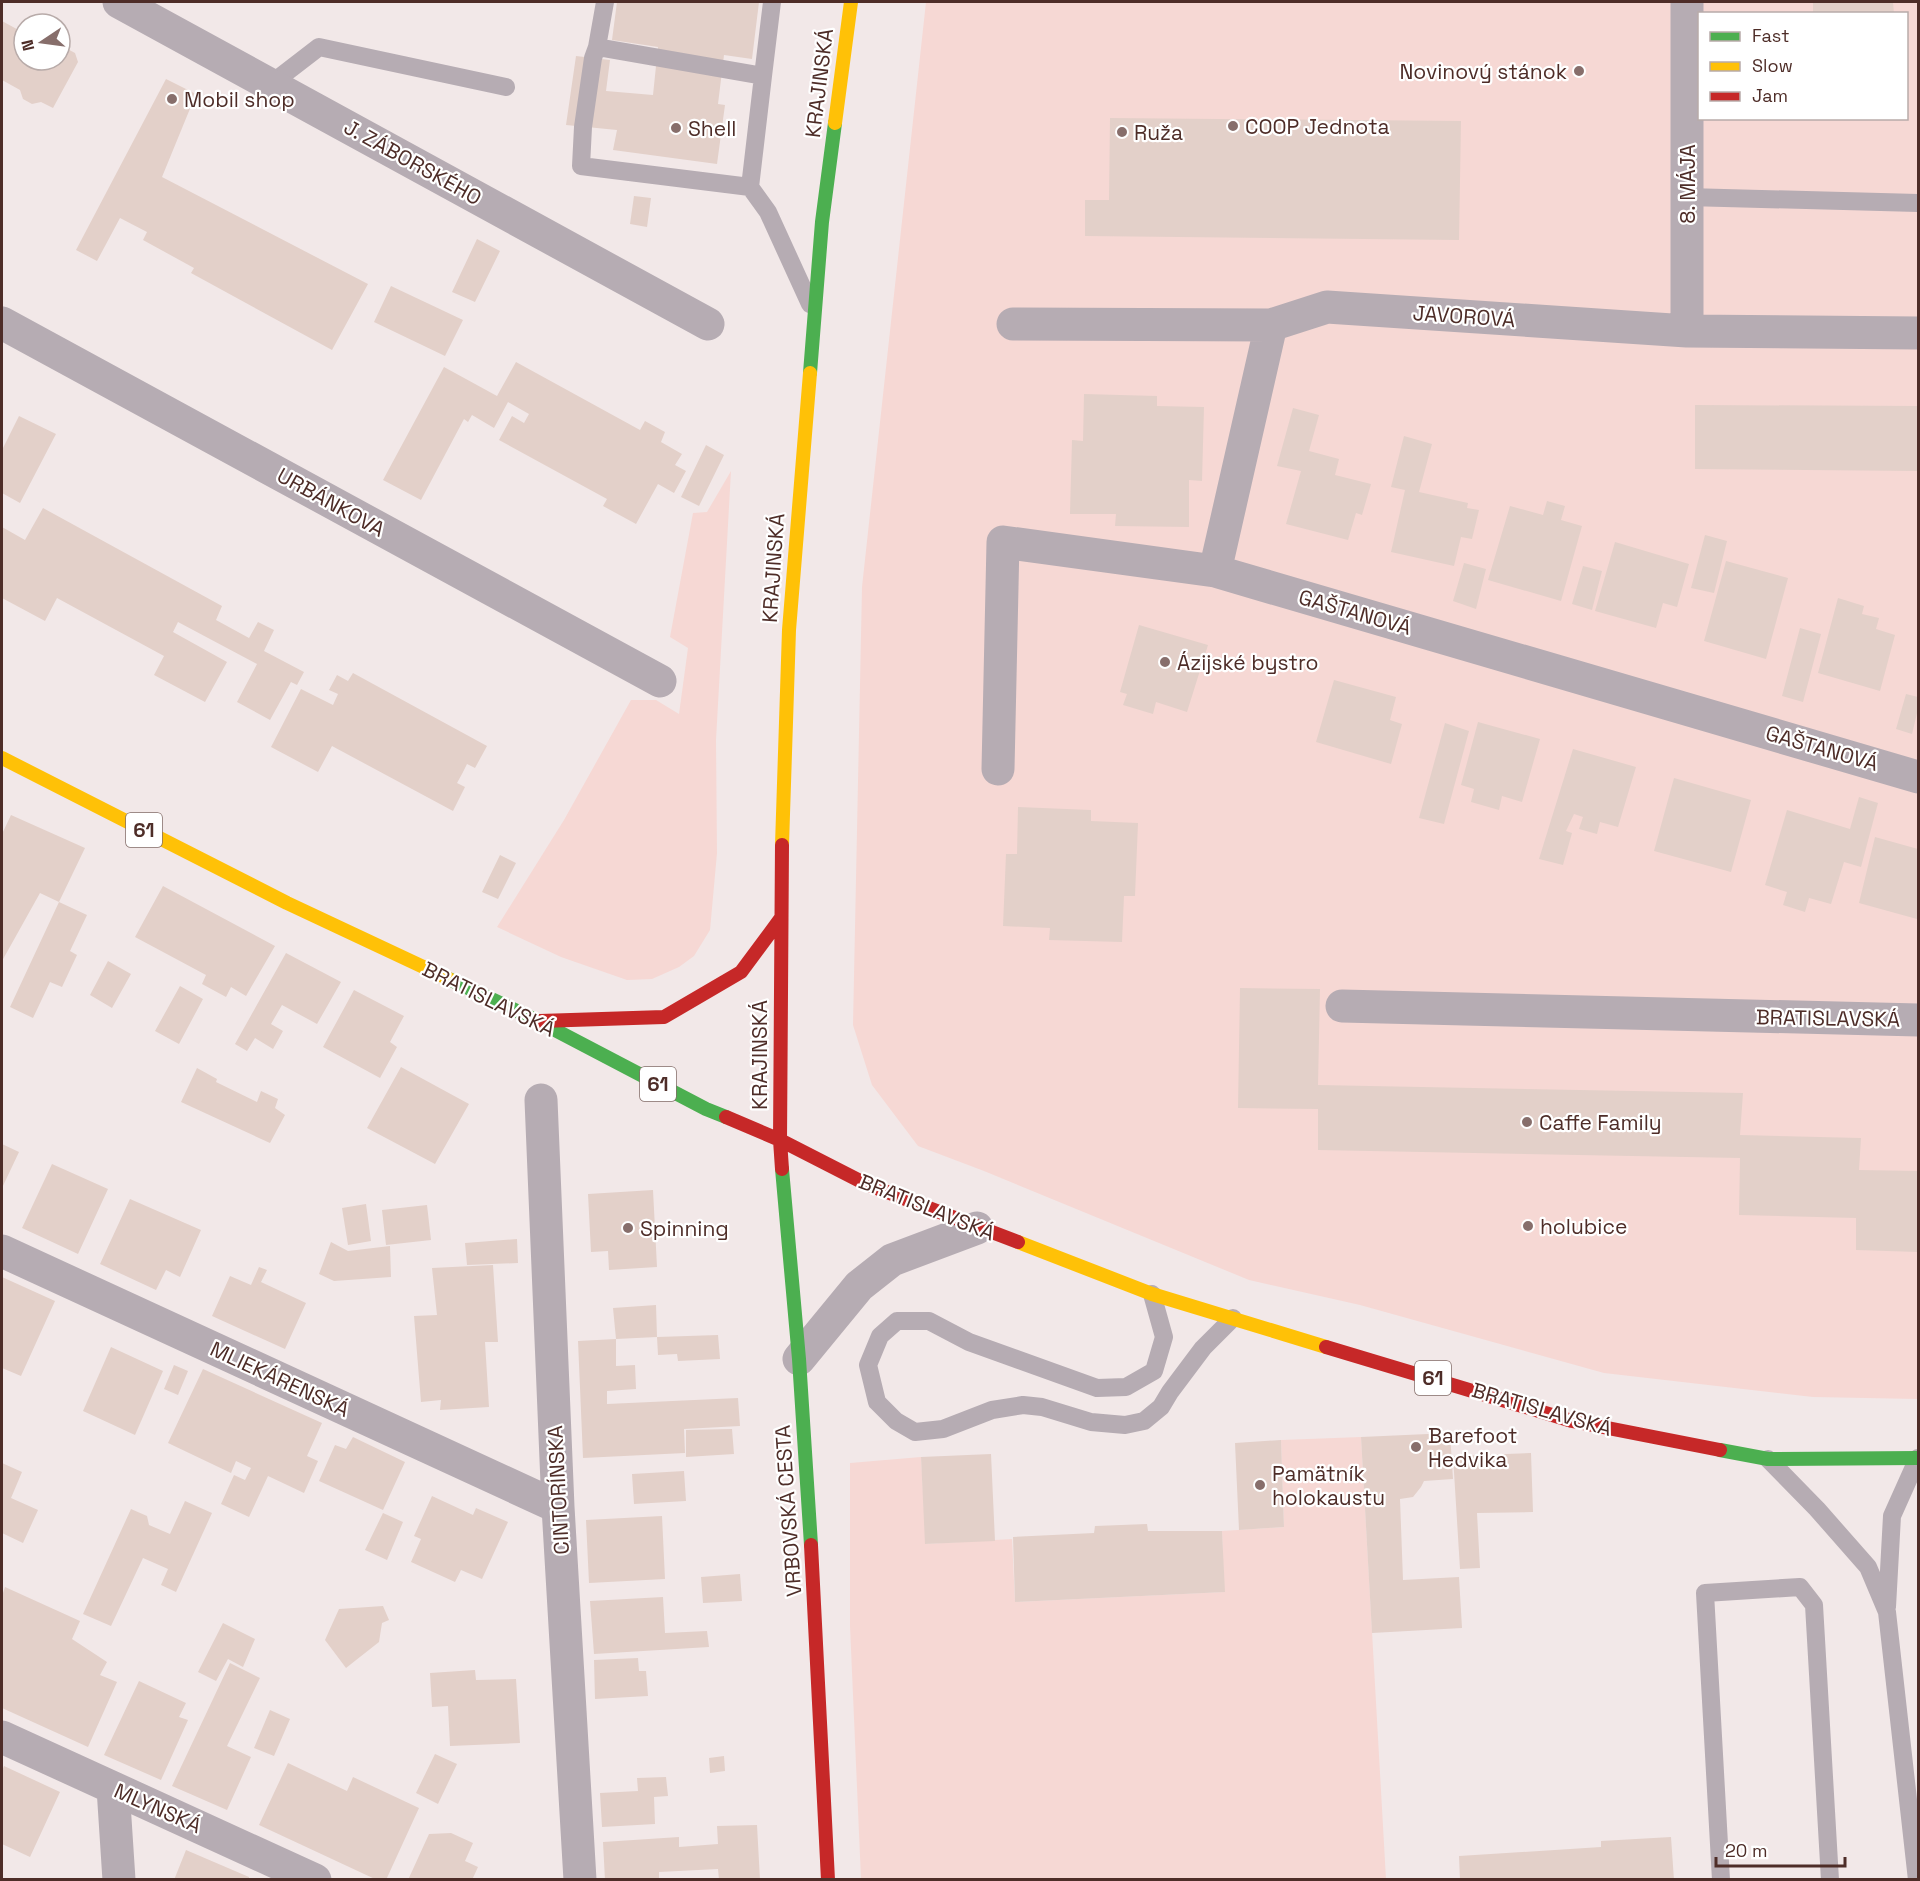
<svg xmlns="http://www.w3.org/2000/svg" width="1920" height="1881" font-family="'Space Grotesk',sans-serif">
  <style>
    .green { fill: #f6d8d4; fill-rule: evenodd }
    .building { fill: #e3d0c9 }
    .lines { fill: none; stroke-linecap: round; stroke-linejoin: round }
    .lane { stroke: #b6acb3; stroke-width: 18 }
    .street { stroke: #b6acb3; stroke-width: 33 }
    .fast { stroke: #4caf50; stroke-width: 14 }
    .slow { stroke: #ffc107; stroke-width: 14 }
    .jam { stroke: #c62828; stroke-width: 14 }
    .poi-dot { fill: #876e6b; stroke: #fff; stroke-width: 2 }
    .labels { text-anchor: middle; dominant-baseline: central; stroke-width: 4.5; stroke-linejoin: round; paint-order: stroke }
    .shield { fill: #fff; stroke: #836c68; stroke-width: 1.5 }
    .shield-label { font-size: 20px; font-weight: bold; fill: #4e2d28 }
    .poi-label { font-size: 21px; fill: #4e2d28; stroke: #fff; text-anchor: start }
    .street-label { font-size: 21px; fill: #4e2d28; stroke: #fff }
  </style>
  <rect width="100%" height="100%" fill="#f2e8e8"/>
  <path class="green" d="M926,2H1918V1399L1813,1397L1604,1373L1360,1305L1249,1280L984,1171L918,1146L872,1085L853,1025L862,587ZM1700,14H1906V118H1700Z
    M731,471L716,740L717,853L710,930L694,956L679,967L652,979L627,980L561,957L497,927L564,820L631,700H656L679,714L688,648L670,637L693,513L707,512Z
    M1361,1437L1386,1879H861L850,1626V1463L921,1457L926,1544L1012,1539L1015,1602L1224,1592L1222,1531L1284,1527L1281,1440Z"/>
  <path class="building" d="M617,2H759L752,59L724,55L718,104L725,105L717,164L613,150L617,130L566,125L576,56L610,60L606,91L653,95L658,47L612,40Z
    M1813,2H1893L1894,14H1813Z
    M2,21L24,33V60H60V45L75,53L78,62L53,108L41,102L32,104L23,99L20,90L2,80Z
    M166,79L196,94L162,177L368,284L332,350L191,273L194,268L143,240L147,232L120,218L97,261L76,250Z
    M1110,118L1461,121L1459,240L1085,236V200H1109Z
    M634,196L651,198L647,227L630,224Z
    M477,239L500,251L475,302L452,292Z
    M391,286L463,320L445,356L374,322Z
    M516,362L640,430L645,421L665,432L661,442L682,454L675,465L686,471L674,493L658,484L636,524L603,506L607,499L499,440L512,416L524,423L529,414L508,402L494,428L472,415L468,422L464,419L421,500L383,480L444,367L497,396Z
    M1084,394L1157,396V406L1204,407L1202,481L1189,480V527L1115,526L1116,514H1070L1072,440L1083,441Z
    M1695,405L1918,406V471L1695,469Z
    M1293,408L1319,415L1309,451L1339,459L1335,475L1371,484L1362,515L1356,513L1348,540L1286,524L1301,471L1277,466Z
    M19,416L56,434L20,503L2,493V450Z
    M1404,436L1432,444L1419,492L1468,503L1467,508L1479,510L1472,539L1461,537L1454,566L1391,552L1405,490L1391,487Z
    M706,445L724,455L699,506L681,497Z
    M1547,501L1565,506L1561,520L1582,526L1561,601L1488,580L1510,506L1543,515Z
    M43,508L222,606L216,620L249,638L258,622L274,630L264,651L304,672L297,685L291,682L270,720L237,702L257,664L178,622L173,632L227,662L205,702L154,675L164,656L57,598L45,621L2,598V527L25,540Z
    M1705,535L1727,541L1714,593L1691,588Z
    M1615,542L1689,564L1677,607L1663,603L1656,628L1595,611Z
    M1726,561L1788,578L1766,659L1704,641Z
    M1464,563L1486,569L1476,609L1453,601Z
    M1583,566L1602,571L1592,610L1572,604Z
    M1838,598L1864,606L1862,614L1879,618L1876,629L1895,635L1880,691L1818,673Z
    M1139,625L1208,645L1187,712L1156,702L1153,714L1123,705L1127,694L1120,692Z
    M1800,628L1821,634L1803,702L1782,696Z
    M353,673L487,746L475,768L467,764L462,774L457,783L465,787L453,811L332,746L318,772L271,747L301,689L333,705L338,694L329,690L337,675L348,681Z
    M1334,680L1396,697L1390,720L1402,724L1391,764L1316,742Z
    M1906,694L1918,697V709L1912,734L1896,729Z
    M1478,722L1540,739L1522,802L1502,796L1499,810L1471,802L1474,789L1461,785Z
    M1445,723L1469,731L1444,824L1419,818Z
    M1573,749L1636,767L1618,827L1600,822L1597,834L1579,829L1583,817L1574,814L1566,831L1572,833L1563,865L1539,859Z
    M1674,778L1751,800L1731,872L1654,851Z
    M1859,797L1878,803L1861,867L1844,862L1831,904L1809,898L1805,912L1783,905L1787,892L1765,885L1787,810L1850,829Z
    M1018,807L1091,810V821L1138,823L1135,896H1124L1122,942L1049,940L1050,928L1003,926L1006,854H1017Z
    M11,815L85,848L59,902L40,893L2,961V834Z
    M1875,837L1918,849V914L1917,919L1859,903Z
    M500,855L516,863L498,899L482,892Z
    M163,886L275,946L246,996L231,987L226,997L202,984L206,975L135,937Z
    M59,902L87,915L70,951L77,955L62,987L50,982L33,1018L10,1007Z
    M286,953L341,982L317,1024L282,1005L271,1024L283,1031L273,1049L255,1038L247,1051L235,1044Z
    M108,961L131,974L112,1008L90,995Z
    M180,986L203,999L179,1044L155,1031Z
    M1240,988L1320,989L1318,1085L1743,1093L1740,1135L1861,1138L1859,1170L1918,1171V1252L1856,1250V1218L1739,1215L1740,1158L1318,1150V1109L1238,1108Z
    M354,990L404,1016L390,1042L397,1047L380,1078L323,1047Z
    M401,1067L469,1104L435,1164L367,1128Z
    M197,1068L217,1079L216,1082L257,1102L261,1091L278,1099L275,1108L285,1115L270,1143L181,1102Z
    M2,1144L19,1152L2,1188Z
    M52,1164L108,1189L78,1254L22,1228Z
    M653,1190L657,1267L609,1270L608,1251L591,1252L588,1194Z
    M130,1199L201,1230L180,1277L166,1270L156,1290L100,1264Z
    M366,1204L371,1241L348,1245L342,1208Z
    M427,1205L431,1240L386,1245L382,1210Z
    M517,1239L518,1263L467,1265L465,1243Z
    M331,1242L348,1251L390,1246L391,1277L334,1281L319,1274Z
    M493,1265L498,1342H485L489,1407L440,1410L441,1400L421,1402L414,1316L437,1315L432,1268Z
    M259,1267L267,1270L261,1282L306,1303L285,1349L212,1316L230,1276L251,1285Z
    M2,1277L55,1301L21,1376L2,1368Z
    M656,1305L657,1337L616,1339L613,1308Z
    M718,1335L720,1359L678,1361L677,1354L658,1355L657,1337Z
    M616,1339V1366L635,1365L636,1389L607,1391V1404L738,1398L740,1426L684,1429L685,1453L583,1458L578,1341Z
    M111,1347L163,1371L135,1435L83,1411Z
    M174,1365L188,1371L178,1395L164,1389Z
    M203,1369L322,1423L307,1456L318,1461L304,1493L268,1476L249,1517L221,1504L234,1475L245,1480L251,1468L236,1461L231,1473L168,1443Z
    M732,1429L734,1454L686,1457V1430Z
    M1450,1433L1453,1479L1424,1481L1421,1487L1413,1497L1400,1499L1403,1580L1459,1577L1462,1628L1372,1633L1361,1437Z
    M353,1437L405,1462L383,1510L319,1481L335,1445L346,1449Z
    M1281,1440L1284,1527L1239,1530L1235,1443Z
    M1531,1453L1533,1512L1477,1513L1480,1568L1460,1569L1453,1456Z
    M991,1454L995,1541L925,1544L921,1457Z
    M2,1463L22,1472L11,1498L38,1510L23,1543L2,1533Z
    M684,1471L686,1501L634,1504L632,1474Z
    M432,1496L473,1515L476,1508L508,1522L482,1579L461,1570L455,1582L411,1562L421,1539L414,1536Z
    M185,1501L212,1513L176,1592L161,1585L168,1569L143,1558L111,1626L83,1614L131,1509L147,1516L149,1525L170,1534Z
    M383,1513L403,1522L387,1560L365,1550Z
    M662,1516L665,1579L589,1583L586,1520Z
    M1147,1524L1148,1531H1222L1225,1592L1015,1602L1013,1537L1094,1533L1095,1526Z
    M740,1574L742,1601L703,1603L701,1577Z
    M5,1587L80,1621L72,1639L107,1662L100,1675L117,1682L88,1747L2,1708V1596Z
    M663,1597L665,1633L707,1631L709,1647L594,1654L590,1601Z
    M383,1606L389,1620L382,1623L379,1642L346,1668L325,1640L339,1609Z
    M223,1623L255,1639L243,1667L228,1659L216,1681L198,1672Z
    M638,1658L639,1671H646L648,1696L595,1699L594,1660Z
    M230,1663L260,1678L227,1746L251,1757L227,1810L172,1786Z
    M475,1670L476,1680L516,1679L520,1743L450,1746L448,1706L432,1707L430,1673Z
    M139,1681L186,1703L179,1717L188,1720L161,1780L104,1755Z
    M270,1710L290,1719L274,1756L254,1748Z
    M435,1754L457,1764L438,1804L416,1793Z
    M724,1756L725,1771L710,1773L709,1758Z
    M288,1763L347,1791L353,1777L419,1808L386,1880H377L259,1825Z
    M4,1766L60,1792L30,1857L2,1844V1771Z
    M666,1777L668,1796L654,1797L655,1824L602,1827L600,1793L638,1791L637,1778Z
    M757,1825L760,1880H719L718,1869L659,1872V1880H605L603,1842L679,1837V1847L718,1844L717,1826Z
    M451,1833L473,1843L465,1861L478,1867L472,1880H408L429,1834Z
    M1671,1837L1674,1880H1460L1459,1856L1601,1847V1841Z
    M186,1850L249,1877V1880H174Z"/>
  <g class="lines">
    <path class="lane" d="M605,2L597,47L763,76L750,187L768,212L810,304
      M597,47L593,58L583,127L581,166L750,187
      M763,76L772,2
      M271,84L319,47L506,87
      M1687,197L1918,203
      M1152,1294L1164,1337L1154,1371L1126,1387L1097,1388L969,1342L929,1321H897L880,1336L868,1365L877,1402L896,1421L915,1432L943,1429L992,1410L1023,1405L1042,1407L1091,1422L1125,1425L1144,1421L1161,1407L1170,1392L1203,1348L1233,1318
      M1768,1459L1817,1509L1868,1567L1887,1612L1917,1880
      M1887,1607L1892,1516L1918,1458
      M1721,1880L1705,1593L1800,1587L1814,1605L1830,1880"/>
    <path class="street" d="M119,2L708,324
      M1687,2V331
      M2,323L660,681
      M1013,324L1271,325L1327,307L1687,331L1918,333
      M1215,571L1271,325
      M998,769L1003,542L1215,571L1918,777
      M1342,1006L1918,1020
      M541,1100L558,1507L580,1880
      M2,1251L558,1507
      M799,1359L859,1286L892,1260L977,1228
      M2,1737L315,1880
      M113,1788L119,1880"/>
    <path class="fast" d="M810,373L822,222L835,123
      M449,979L538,1021L706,1109L726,1117
      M782,1169L799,1359L811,1545
      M1720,1450L1768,1459L1918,1458"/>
    <path class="slow" d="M835,123L851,2
      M2,758L287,903L449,979
      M782,845L789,630L810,373
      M1018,1242L1152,1294L1326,1347"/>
    <path class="jam" d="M782,845L780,1140L782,1169
      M540,1021L664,1017L741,972L781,918
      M726,1117L780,1140L866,1184L1018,1242
      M1326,1347L1572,1421L1720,1450
      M811,1545L828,1880"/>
  </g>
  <g class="poi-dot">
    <circle cx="1579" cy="71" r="6"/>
    <circle cx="172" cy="99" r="6"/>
    <circle cx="1233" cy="126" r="6"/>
    <circle cx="676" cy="128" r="6"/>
    <circle cx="1122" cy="132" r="6"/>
    <circle cx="1165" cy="662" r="6"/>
    <circle cx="1527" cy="1122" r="6"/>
    <circle cx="1528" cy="1226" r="6"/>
    <circle cx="628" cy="1228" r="6"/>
    <circle cx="1416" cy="1447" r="6"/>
    <circle cx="1260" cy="1485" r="6"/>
  </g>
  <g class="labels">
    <g class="shield">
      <rect x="126" y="813" width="36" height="34" rx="4.5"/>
      <rect x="640" y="1067" width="36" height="34" rx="4.5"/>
      <rect x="1415" y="1361" width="36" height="34" rx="4.5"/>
    </g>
    <g class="shield-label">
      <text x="144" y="830">61</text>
      <text x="658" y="1084">61</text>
      <text x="1433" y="1378">61</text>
    </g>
    <g class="poi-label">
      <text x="1567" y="71" text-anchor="end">Novinový stánok</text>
      <text x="184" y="99">Mobil shop</text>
      <text x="1245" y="126">COOP Jednota</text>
      <text x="688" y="128">Shell</text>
      <text x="1134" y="132">Ruža</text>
      <text x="1177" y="662">Ázijské bystro</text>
      <text x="1539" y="1122">Caffe Family</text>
      <text x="1540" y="1226">holubice</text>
      <text x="640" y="1228">Spinning</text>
      <text x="1428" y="1435">Barefoot<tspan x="1428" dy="24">Hedvika</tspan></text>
      <text x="1272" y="1473">Pamätník<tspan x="1272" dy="24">holokaustu</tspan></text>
    </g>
    <g class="street-label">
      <text transform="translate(819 83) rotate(-83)">KRAJINSKÁ</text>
      <text transform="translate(413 162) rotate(29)">J. ZÁBORSKÉHO</text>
      <text transform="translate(1687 184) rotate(-90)">8. MÁJA</text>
      <text transform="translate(1464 316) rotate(4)">JAVOROVÁ</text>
      <text transform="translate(331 502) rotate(29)">URBÁNKOVA</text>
      <text transform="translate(773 568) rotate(-86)">KRAJINSKÁ</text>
      <text transform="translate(1355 612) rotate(16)">GAŠTANOVÁ</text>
      <text transform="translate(1822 748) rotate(16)">GAŠTANOVÁ</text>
      <text transform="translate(489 999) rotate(26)">BRATISLAVSKÁ</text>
      <text transform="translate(1828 1018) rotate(1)">BRATISLAVSKÁ</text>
      <text transform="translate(759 1055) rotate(-90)">KRAJINSKÁ</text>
      <text transform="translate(927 1207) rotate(22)">BRATISLAVSKÁ</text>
      <text transform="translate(280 1379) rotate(25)">MLIEKÁRENSKÁ</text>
      <text transform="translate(1542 1409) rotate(16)">BRATISLAVSKÁ</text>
      <text transform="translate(558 1490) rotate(-93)">CINTORÍNSKA</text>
      <text transform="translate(788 1511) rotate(-94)">VRBOVSKÁ CESTA</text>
      <text transform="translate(158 1808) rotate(24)">MLYNSKÁ</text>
    </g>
  </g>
  <rect width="1920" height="1881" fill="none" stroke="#4e2d28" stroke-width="6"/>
  <rect x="1698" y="12" width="210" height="108" fill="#ffffff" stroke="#b8aba9" stroke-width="1.5"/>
  <rect x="1710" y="32" width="30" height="9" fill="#4caf50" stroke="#b8aba9" stroke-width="1.5"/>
  <text x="1752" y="42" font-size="18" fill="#4e2d28">Fast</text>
  <rect x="1710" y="62" width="30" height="9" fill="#ffc107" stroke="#b8aba9" stroke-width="1.5"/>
  <text x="1752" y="72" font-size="18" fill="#4e2d28">Slow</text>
  <rect x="1710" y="92" width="30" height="9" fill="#c62828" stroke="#b8aba9" stroke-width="1.5"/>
  <text x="1752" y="102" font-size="18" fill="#4e2d28">Jam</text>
  <g transform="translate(42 42) rotate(257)"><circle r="28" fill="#ffffff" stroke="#b8aba9" stroke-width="1.5"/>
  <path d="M0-4.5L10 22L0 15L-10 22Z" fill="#876e6b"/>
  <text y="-9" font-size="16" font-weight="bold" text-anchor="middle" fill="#4e2d28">N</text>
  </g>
  <path d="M1716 1857v9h129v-9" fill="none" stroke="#4e2d28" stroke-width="3"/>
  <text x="1725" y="1857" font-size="18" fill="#4e2d28" stroke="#ffffff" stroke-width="4.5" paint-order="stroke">20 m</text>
</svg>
